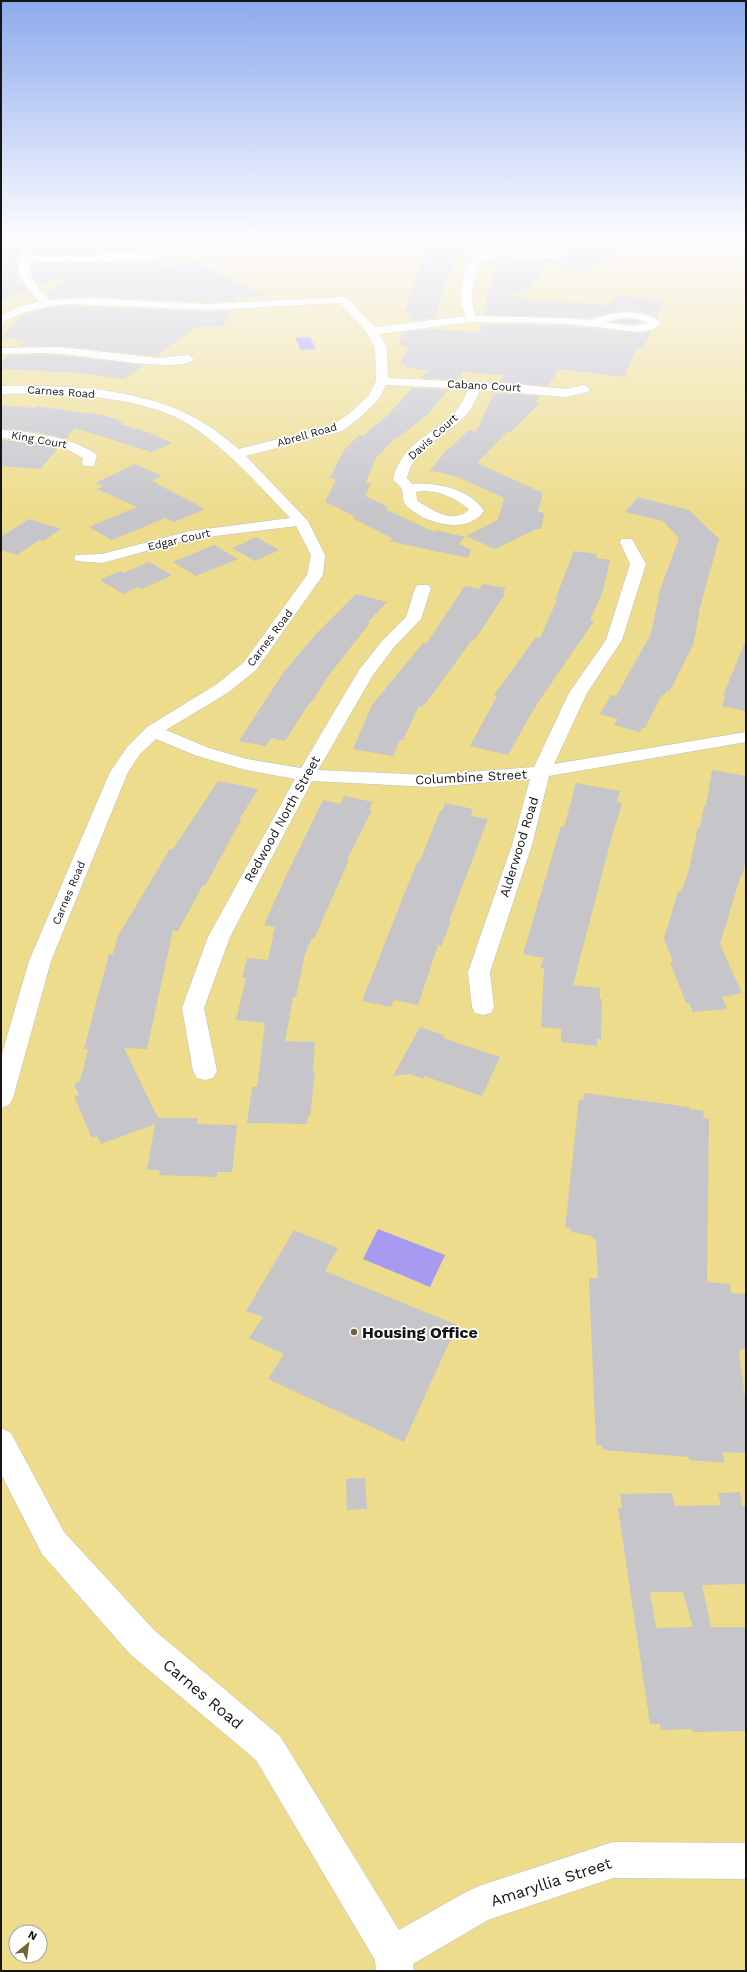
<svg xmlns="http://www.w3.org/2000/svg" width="747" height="1972" font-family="'Work Sans',sans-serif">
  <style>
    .green { fill: #eddc8b; fill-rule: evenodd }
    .water { fill: #a69af1 }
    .building { fill: #c5c5ca; fill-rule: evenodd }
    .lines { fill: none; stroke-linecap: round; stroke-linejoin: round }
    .minor-casing { stroke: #bdbdc1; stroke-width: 1 }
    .minor { fill: #fff; fill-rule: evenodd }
    .poi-dot { fill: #726734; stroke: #fff; stroke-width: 1.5 }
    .labels { text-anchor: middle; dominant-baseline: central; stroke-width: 3.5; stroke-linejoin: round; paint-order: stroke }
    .far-street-label { font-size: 11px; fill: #151517; stroke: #fff }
    .street-label { font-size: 13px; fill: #151517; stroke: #fff }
    .near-poi-label { font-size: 16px; font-weight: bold; fill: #151517; stroke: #fff; text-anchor: start }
    .near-street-label { font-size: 16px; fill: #151517; stroke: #fff }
  </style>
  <rect width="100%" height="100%" fill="#f8f8fc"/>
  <path class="green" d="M1,239H746V1971H1ZM16,1932H40V1956H16Z"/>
  <path class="water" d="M310,337L316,349L301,350L295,338Z
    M378,1229L445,1255L430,1287L363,1259Z"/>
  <path class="building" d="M1,239H28L19,257L17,265L20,279L28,290L1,301Z
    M40,239H103L144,242L134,251L33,254Z
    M446,239H472L459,257H454L435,318L409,321L412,314H404L420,267L425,260L428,251L439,248Z
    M513,239H591L610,244V260L577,271L547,261L533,287L509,296L527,297L526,300L610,305L615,295L664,300L657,318L651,315L631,310L614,312L589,318L483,315L493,271L501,257L536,261L562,258L568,254V248L544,242H529L508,246Z
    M193,261L272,298L235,296L233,301L207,302L92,296L50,298L46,294L67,274L39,286L33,277L30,268V264L123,262L171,266Z
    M68,306L207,312L230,310L223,327H197L156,356L61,346H20L27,340L2,338L6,334H2L24,314L45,308Z
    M622,320H637L642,323L633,324L612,322Z
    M482,324L568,326L639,333L651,331L644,348H637L624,377L559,369L548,386L500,382L503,375L463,372L457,380L420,378L428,370L405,368L407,364L400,363L409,346L398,345L404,332L432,329L480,332Z
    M9,355H54L144,365L124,379L81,373L1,369V363Z
    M412,388L448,390L428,414L398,438H395L376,458L366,482L371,483L365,496L389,507L385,509L434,532L436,530L465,537L459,544L471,550L468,558L389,541L392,538L352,518L356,517L325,502L336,479L330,478L343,451L359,435L363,436L387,416Z
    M494,393L540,396L536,402L540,403L511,432H507L477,463L543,493L538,512L544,513L541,529H536L495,549L466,536L498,520L504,498L455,476L430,471L448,448H450L469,430L476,432Z
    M1,405L34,408L36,406L102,415L125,422L120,424L148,432L172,443L151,452L75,428L66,439L38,432L1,429Z
    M1,440L47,444L58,448L40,469L1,466Z
    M135,464L162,476L152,481L205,509L174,522L165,518L112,540L89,527L137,507L97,489L103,486L95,483Z
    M638,497L689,510L719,539L700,607L695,637L693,642L694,643L670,691H667L664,695H662L645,728H642L640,732L614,725L618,719L600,714L611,695L616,696L651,634L660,590L679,538L663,521L625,512Z
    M29,519L61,529L43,541L39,540L17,555L1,550V537Z
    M256,537L279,550L255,561L232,548Z
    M214,545L238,559L196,576L173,562Z
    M574,551L597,554L596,558L610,560L603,591L590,620L594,621L535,707L508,755L470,746L497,696L494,695L536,637L540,638L557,600H555Z
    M149,562L172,575L142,589L138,587L123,594L100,580L120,571L124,573Z
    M483,584L506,588L503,593L505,594L476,638L471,641L427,702L422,707L419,706L403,740H400L393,756L353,749L372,705L423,643L426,644L465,586L479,589Z
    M356,594L387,602L368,622L370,623L329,675L312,702H310L285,741L271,738L266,746L239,741L283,673L316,634Z
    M745,642H746V711L722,706L725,696H723Z
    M712,770L746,776V855L743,875H741L720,944L742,993L722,997L727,1009L693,1012L689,1003H686L670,962H673L664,939L678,891L681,892L689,870L698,827H700L704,806H706Z
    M218,781L258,789L239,820H241L205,886L203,885L178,931L173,930L147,1049L124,1048L158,1118H198L197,1124L237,1125L232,1172H217V1177L159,1175L160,1170H147L155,1124L101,1144L97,1136L92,1138L82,1115L74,1096L79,1095L74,1084L80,1081L88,1049H84L109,954H113L118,936L170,849H173L179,840Z
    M576,783L620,791L617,802L622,803L617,821H616L573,985L600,988V999H602L601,1039H597V1046L561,1042V1029L541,1027L544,968H540L544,958L523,954L561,826L564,827Z
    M344,796L373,802L369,809L372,810L347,860H349L314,939L312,938L305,954L296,997H293L285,1041L315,1042L313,1072H315L310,1116H308L307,1124L247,1123L252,1087H257L265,1023L236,1020L246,978L242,977L247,958L268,960L275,927L264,925L285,878L323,800L340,804Z
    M445,803L473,809L471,816L488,819L449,921H451L441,946L438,945L418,1005L394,1000L391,1007L362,1001L405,892L418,861H420L440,811H442Z
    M420,1027L444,1035L443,1038L500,1057L482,1096L424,1076L423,1079L411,1074L393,1076Z
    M584,1093L689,1107V1109L704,1111L703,1118L709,1119L707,1282L730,1284L731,1293L746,1294V1349H740L741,1353H739L746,1405V1453L723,1452L724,1463L689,1460V1457L603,1450L602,1445H596L589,1278H598L596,1239L592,1238L593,1236L571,1232L572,1229L565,1228L579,1099L583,1100Z
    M294,1230L338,1248L325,1271L457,1325L404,1442L268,1379L284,1354L249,1338L263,1317L246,1311Z
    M365,1478L367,1509L347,1510L346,1479Z
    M740,1492L742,1506H746V1584L702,1585L711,1627H746V1731L693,1732L692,1729L661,1730L660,1724H650L618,1508H622L620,1494L672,1493L675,1506L721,1505L718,1493ZM650,1592H683L693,1627L656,1628Z"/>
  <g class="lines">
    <g class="minor-casing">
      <path id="minor" d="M29,239H39L30,256L165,252L170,255C163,263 47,262 29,262C27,278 40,289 49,300L92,298L207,304L343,297L347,298L375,327L466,316C464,312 461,307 461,302C459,288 466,262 480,255C488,251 497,251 506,248C527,242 546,240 567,249V254L562,257L536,260L499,255L480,264C473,285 469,294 476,316L568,318L589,320L614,313L631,312L651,316L661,323L654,329L639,332L568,324L472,322L379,334L387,347L388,378L514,384L566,389L584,385L590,389L588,392L566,397L480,390C476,399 472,409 465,416C444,438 414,447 407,478L412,484C436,482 471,489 484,511C467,535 427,524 409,508C400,501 405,495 401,488C400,485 395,482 393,479C402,442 433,436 456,411C462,404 465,397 468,389L386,385L378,400L357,420L342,431L246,456L308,521L325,555L323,575L256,670L229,692L166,730L209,748L247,759L301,768L359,670L383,640L406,617L415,588L418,585H428L431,588L421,619L395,646L373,675L318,770L430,775L534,767L569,693L606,640L630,564L620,542L622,539H632L646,564L622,640L587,693L554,764L746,732V742L549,776L532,845L490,972L494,1007L491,1013L483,1015L475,1013L472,1007L468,972L512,845L530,779L430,787L312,781L230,937L204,1008L217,1071L213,1078L205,1080L197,1078L193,1071L182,1008L208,937L295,779L246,770L197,756L156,739L140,754L128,772L51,961L13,1098L9,1105L1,1108V1057L29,961L110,772L128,746L147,727L217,684L244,662L307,575L311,555L296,526L191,539L102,563L76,561L74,558L76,555L102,554L190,531L290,518C259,485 229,451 190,425C143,395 56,392 1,394V386C66,385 139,387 197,419C212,427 226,439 239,449L332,425L349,414L369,395L376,381L375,347L367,333L340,303L207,310L68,304L45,307L25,312L1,323V316L18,307L39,302C18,276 11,269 29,239ZM534,248L556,252L536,254L518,251ZM622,318L637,319L648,323L633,326L604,322ZM416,492C432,488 458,498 469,510C453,524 434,511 419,502L417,500Z
        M61,347L158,358L188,355L194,359C183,374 82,355 62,354C42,352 21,354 1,354V348Z
        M1,430C34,432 66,436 95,453L97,456L94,466H84L82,463L83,458L65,448L47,443L1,438Z
        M1,1428L11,1433L64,1532L154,1630L280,1736L399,1930L466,1892L479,1886L613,1842L746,1843V1879L613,1878L488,1920L413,1964L414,1971H376L375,1960L256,1760L130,1654L42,1554L1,1474Z"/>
    </g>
    <use href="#minor" class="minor"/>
  </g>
  <linearGradient id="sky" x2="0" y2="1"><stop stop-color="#8daaec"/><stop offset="0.46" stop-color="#fcfcfe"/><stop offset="1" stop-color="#fcfcfe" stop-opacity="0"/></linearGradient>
  <rect width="747" height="515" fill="url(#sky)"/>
  <circle class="poi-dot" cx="354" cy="1332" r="4"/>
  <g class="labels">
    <g class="far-street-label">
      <text transform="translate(484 386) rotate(3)">Cabano Court</text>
      <text transform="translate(61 392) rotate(4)">Carnes Road</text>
      <text transform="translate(307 435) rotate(-16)">Abrell Road</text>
      <text transform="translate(433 437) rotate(-42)">Davis Court</text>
      <text transform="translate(39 440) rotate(10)">King Court</text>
      <text transform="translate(179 540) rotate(-13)">Edgar Court</text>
      <text transform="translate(270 638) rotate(-53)">Carnes Road</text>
      <text transform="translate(69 893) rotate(-67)">Carnes Road</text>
    </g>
    <g class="street-label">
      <text transform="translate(471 777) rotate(-3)">Columbine Street</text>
      <text transform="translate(282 819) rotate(-61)">Redwood North Street</text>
      <text transform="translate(519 847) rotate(-73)">Alderwood Road</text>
    </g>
    <g class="near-poi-label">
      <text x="362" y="1332">Housing Office</text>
    </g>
    <g class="near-street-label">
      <text transform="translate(203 1694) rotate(40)">Carnes Road</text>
      <text transform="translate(551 1882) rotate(-18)">Amaryllia Street</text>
    </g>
  </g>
  <rect width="747" height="1972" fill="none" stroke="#151517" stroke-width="4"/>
  <g transform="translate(28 1944) rotate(29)"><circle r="19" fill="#ffffff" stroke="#a1a1a2"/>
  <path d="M0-3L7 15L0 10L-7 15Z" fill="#726734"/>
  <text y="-6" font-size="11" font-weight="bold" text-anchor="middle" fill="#151517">N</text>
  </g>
</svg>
